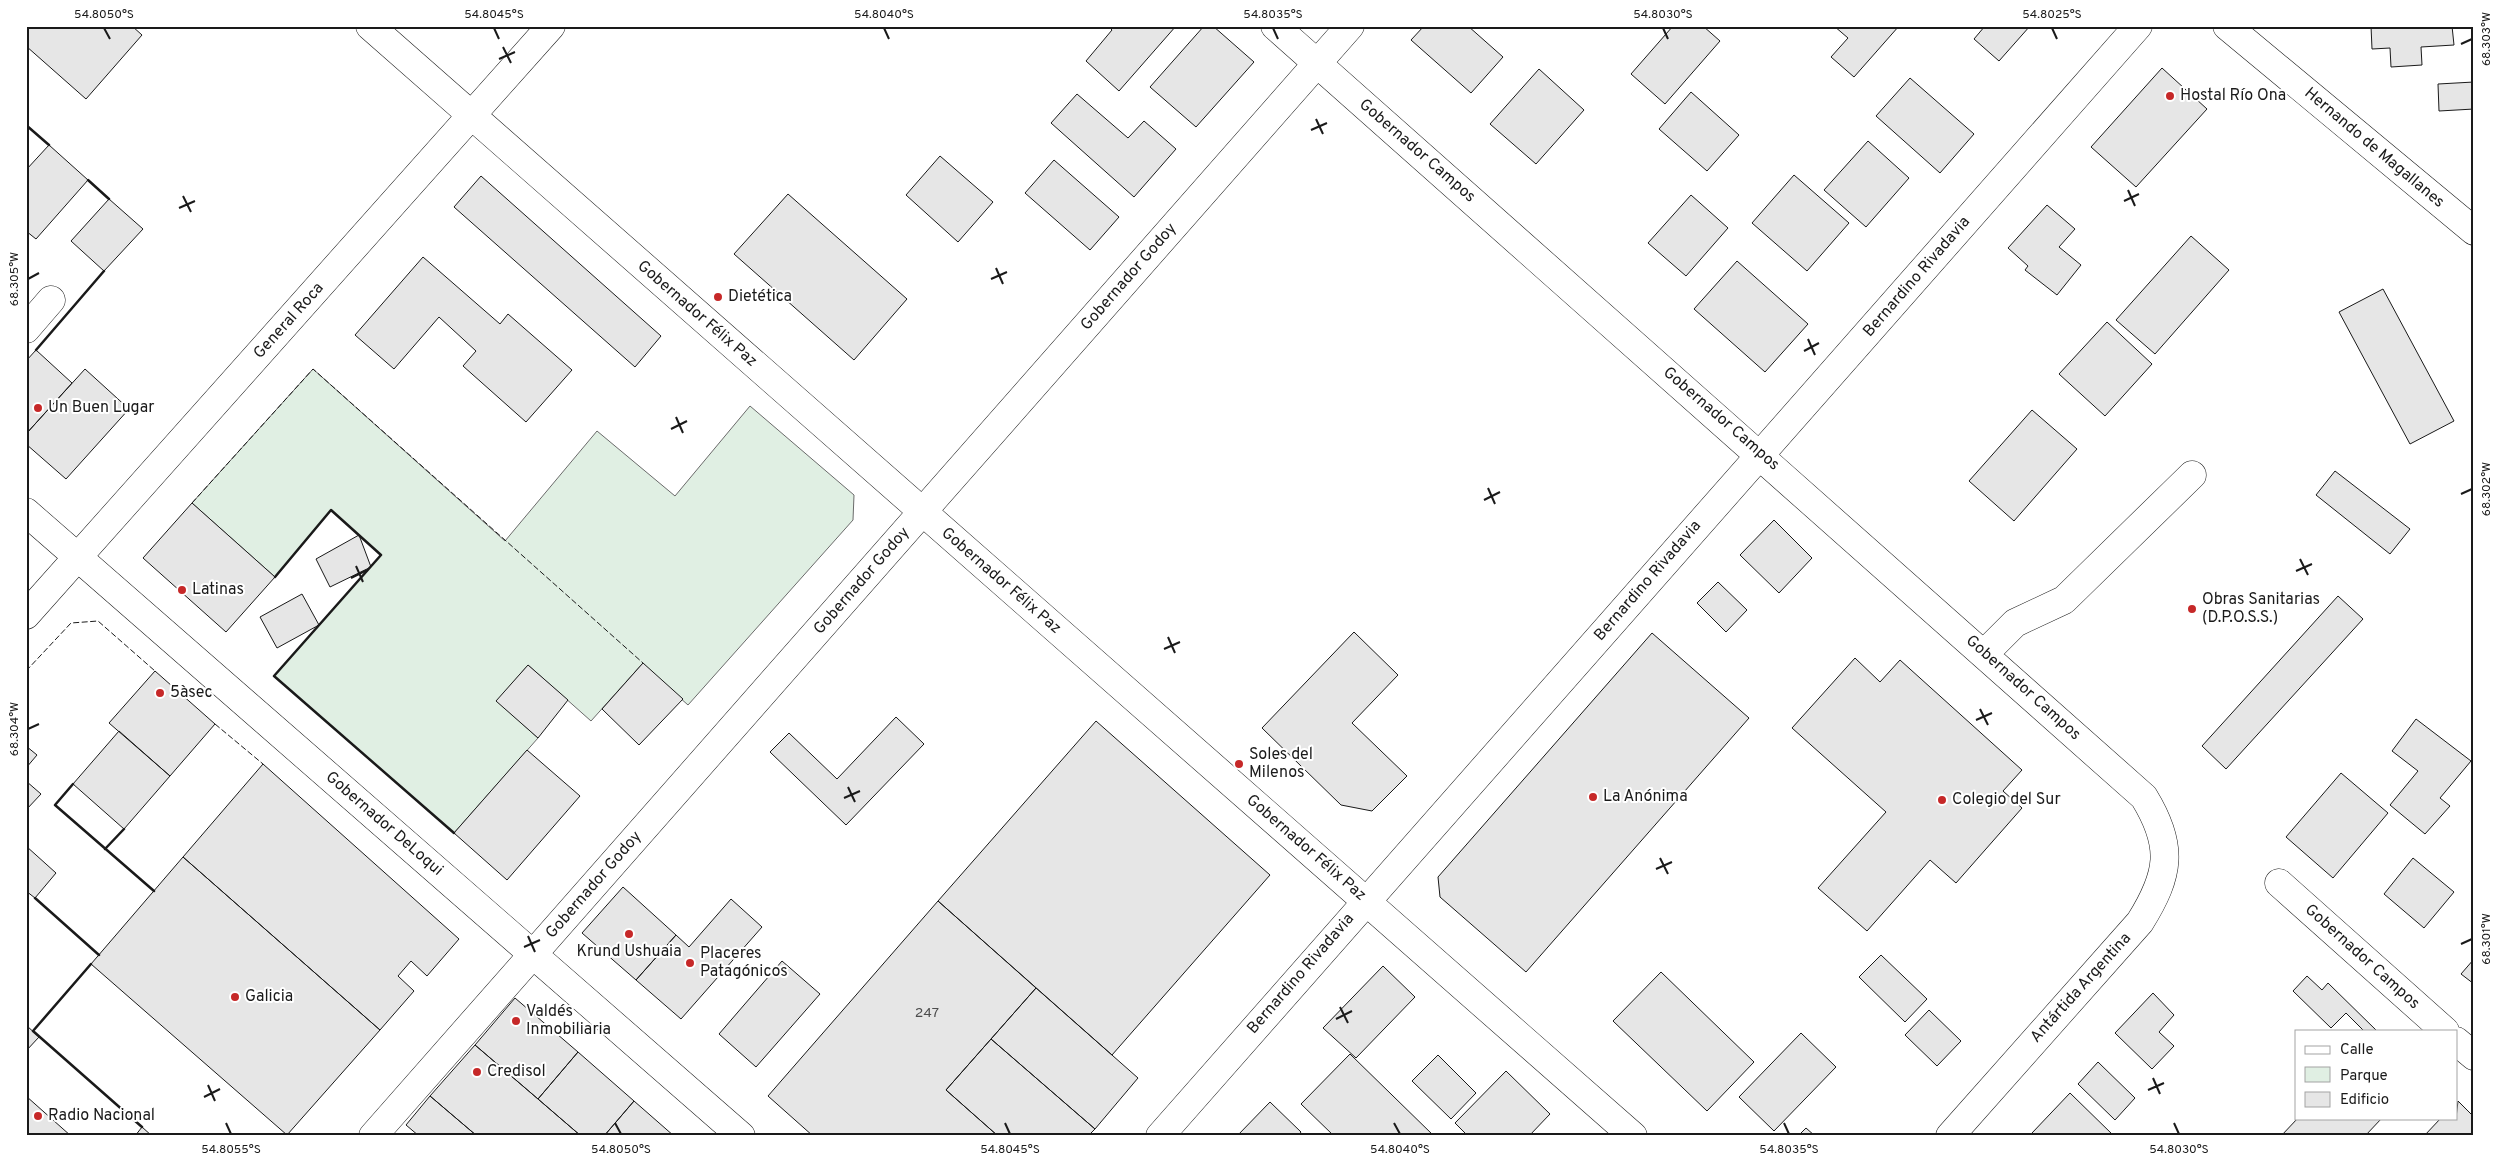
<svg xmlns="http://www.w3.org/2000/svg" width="2500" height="1162" font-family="Overpass,sans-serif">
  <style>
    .green { fill: #e0efe3; stroke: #6a6a6a }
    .building { fill: #e6e6e6; stroke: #1a1a1a }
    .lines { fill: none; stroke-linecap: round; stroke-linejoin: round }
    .minor-casing { stroke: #1a1a1a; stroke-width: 29 }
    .major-casing { stroke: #1a1a1a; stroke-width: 29 }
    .minor { stroke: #fff; stroke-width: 28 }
    .major { stroke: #fff; stroke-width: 28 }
    .fence { stroke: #1a1a1a; stroke-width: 1; stroke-dasharray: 6 2.5; stroke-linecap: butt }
    .wall { stroke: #1a1a1a; stroke-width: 2.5 }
    .ticks { fill: none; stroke: #1a1a1a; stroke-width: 2 }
    .poi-dot { fill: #c62828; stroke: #fff; stroke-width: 2 }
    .labels { text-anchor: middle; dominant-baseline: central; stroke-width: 4; stroke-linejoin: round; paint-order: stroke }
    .number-label { font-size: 14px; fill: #4d4d4d }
    .poi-label { font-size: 16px; fill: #1a1a1a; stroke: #fff; text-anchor: start }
    .street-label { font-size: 16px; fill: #1a1a1a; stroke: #fff }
    .neatline { fill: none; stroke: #1a1a1a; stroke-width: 2 }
    .ticks-label { font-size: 12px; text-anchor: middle; fill: #1a1a1a }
  </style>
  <rect width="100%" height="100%" fill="#fff"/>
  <path class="green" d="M313,369L505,541L597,431L675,496L750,406L854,495L853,520L688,705L642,664L591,721L528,665L497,701L538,738L454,833L274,676L381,555L331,510L275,577L192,503Z"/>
  <path class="building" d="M26,26H132L142,35L86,99L26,46Z
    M1108,26H1176L1119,91L1086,61L1112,30Z
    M1204,26H1213L1254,62L1196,127L1150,87Z
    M1424,26H1468L1503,57L1471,93L1411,40Z
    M1673,26H1703L1720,41L1665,104L1631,74Z
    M1834,26H1899L1854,77L1831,57L1848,38Z
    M1985,26H2030L1999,61L1974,39Z
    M2371,26H2452L2454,45L2421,47L2422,65L2391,67L2390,48L2372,49Z
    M2162,68L2207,109L2136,187L2091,147Z
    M1539,69L1584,110L1536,164L1490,124Z
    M1910,78L1974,134L1940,173L1876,116Z
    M2474,82V109L2439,111L2438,84Z
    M1691,92L1739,135L1707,171L1659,129Z
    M1077,94L1128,138L1144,121L1176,149L1134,197L1051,123Z
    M1868,141L1909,178L1866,227L1824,190Z
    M49,145L88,180L36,239L26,231V170Z
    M940,156L993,202L958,242L906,195Z
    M1054,160L1119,217L1090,250L1025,193Z
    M1794,175L1849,223L1807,271L1752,223Z
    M481,176L661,336L635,367L454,207Z
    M788,194L907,299L854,360L734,254Z
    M1691,195L1728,228L1686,276L1648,243Z
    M109,199L143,229L104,271L71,241Z
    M2047,205L2075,229L2059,247L2081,265L2057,295L2025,270L2028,266L2008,248Z
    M2191,236L2229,270L2155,354L2116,320Z
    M423,257L500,324L508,314L572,370L526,422L463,366L476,351L439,317L394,369L355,335Z
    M1737,261L1808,324L1765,372L1694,309Z
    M2383,289L2454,421L2410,444L2339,312Z
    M2107,322L2152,364L2105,416L2059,374Z
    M36,350L72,383L26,434V361Z
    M85,369L129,409L66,479L26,444V434Z
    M2032,410L2077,449L2014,521L1969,481Z
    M2335,471L2410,529L2390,554L2316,495Z
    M192,503L275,577L226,632L143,558Z
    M1774,520L1812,558L1779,593L1740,555Z
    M359,535L371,567L330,587L316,559Z
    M1718,582L1747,610L1726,632L1697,603Z
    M302,594L319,625L277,648L260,617Z
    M2338,596L2363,619L2226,769L2202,746Z
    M1354,632L1398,675L1352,723L1407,776L1372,811L1341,805L1262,728Z
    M1652,633L1749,718L1526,972L1440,897L1438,877Z
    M1855,658L1880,682L1900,660L2022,770L2003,791L2022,808L1956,883L1930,860L1867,931L1818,888L1886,812L1792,728Z
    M643,663L683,699L639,745L602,709Z
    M528,665L568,700L538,738L496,701Z
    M155,671L215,724L170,776L109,723Z
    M896,717L924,744L846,825L770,752L789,733L837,779Z
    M2416,719L2471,761L2440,798L2450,806L2425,834L2390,805L2418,771L2392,751Z
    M1096,721L1270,875L1112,1055L938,901Z
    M119,731L170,776L124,829L73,784Z
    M26,746L37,755L26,768Z
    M527,750L580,796L507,880L454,833Z
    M263,764L459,939L427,976L411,961L398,976L414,991L380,1030L183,857Z
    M2341,773L2388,813L2333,878L2286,837Z
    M26,781L41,794L26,810Z
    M26,846L56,873L35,898L26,891Z
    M183,857L380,1030L287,1135L91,964Z
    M2413,858L2454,892L2424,928L2384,894Z
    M623,887L676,935L636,980L582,933Z
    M731,899L762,927L681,1019L636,980L676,935L689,947Z
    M938,901L1036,988L946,1090L998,1136H813L768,1096Z
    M1881,955L1927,999L1905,1022L1859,977Z
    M2474,959V984L2461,974Z
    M782,961L820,994L756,1067L719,1034Z
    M1383,966L1415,997L1356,1058L1323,1028Z
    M1661,972L1754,1062L1707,1111L1613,1021Z
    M2307,976L2322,990L2328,983L2377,1031H2364L2346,1013L2331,1028L2293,991Z
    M1036,988L1138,1078L1095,1129L991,1039Z
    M2153,993L2174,1015L2159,1032L2174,1046L2152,1069L2115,1033Z
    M515,998L578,1052L538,1099L475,1045Z
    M1929,1010L1961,1041L1937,1066L1905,1035Z
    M26,1025L39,1037L26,1051Z
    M1801,1033L1836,1067L1774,1131L1739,1097Z
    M991,1039L1095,1129L1088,1136H998L946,1090Z
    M475,1045L538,1099L581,1136H477L430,1096Z
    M578,1052L634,1101L604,1136H581L538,1099Z
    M1350,1054L1434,1136H1334L1301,1104Z
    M1438,1055L1476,1093L1451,1119L1412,1081Z
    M2098,1062L2135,1098L2115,1120L2078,1084Z
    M1506,1071L1550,1114L1529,1136H1468L1455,1123Z
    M2070,1093L2113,1135L2112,1136H2035L2032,1133Z
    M26,1096L71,1136H26Z
    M430,1096L477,1136H419L406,1125Z
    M634,1101L674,1136H604Z
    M2458,1101L2474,1117V1136H2424L2441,1118H2456Z
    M1270,1102L1301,1132L1298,1136H1237Z
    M2298,1118H2382L2365,1136H2281Z
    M142,1127L152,1136H135Z
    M1806,1128L1815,1136H1798Z"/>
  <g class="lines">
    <g class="minor-casing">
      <path id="minor" d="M370,26L1633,1136
        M1275,26L2144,797C2174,846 2170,874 2140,922L1950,1136
        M26,329L51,300
        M26,512L741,1136
        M26,615L551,26
        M1984,654L2015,623L2064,600L2192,475
        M2279,883L2445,1031
        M2456,1041L2474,1056
        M373,1136L1350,26
        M1160,1136L2138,26"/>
    </g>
    <g class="major-casing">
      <path id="major" d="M2227,26L2474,231"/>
    </g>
    <use href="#minor" class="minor"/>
    <use href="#major" class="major"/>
    <path class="fence" d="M192,503L313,369L643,663
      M26,671L71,623L98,621L155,671
      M215,724L263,764"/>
    <path class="wall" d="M26,125L49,145
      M88,180L109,199
      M36,350L104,271
      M275,577L331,510L381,555L274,676L454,833
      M73,784L55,805L154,891
      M105,849L124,829
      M35,898L99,955
      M91,964L33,1031L142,1127"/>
  </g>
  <path class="ticks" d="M104,28L110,39M494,28L499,39M884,28L889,39M1273,28L1278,39M1663,28L1668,39M2052,28L2057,39M2461,44L2472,39M503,47L511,63M499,59L515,52M1316,119L1323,134M1311,130L1327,123M2128,190L2135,206M183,196L191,212M2124,201L2139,194M179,208L195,201M996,268L1003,284M28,279L39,273M991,279L1007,272M1808,339L1815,355M1804,351L1819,343M676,417L683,433M671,429L687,421M1488,488L1495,504M2461,494L2472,489M1484,500L1500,492M2300,559L2308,575M356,566L363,582M2296,571L2312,564M351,578L367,570M1168,637L1175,653M1164,649L1180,642M1980,709L1988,725M1976,720L1992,713M28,729L39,724M848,787L855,802M844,798L860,791M1660,858L1668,874M1656,869L1672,862M528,936L535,952M2461,944L2472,939M524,947L540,940M1340,1007L1348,1023M1336,1019L1352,1011M2153,1078L2160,1094M208,1085L215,1101M2148,1090L2164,1083M204,1097L220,1089M226,1123L231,1134M615,1123L621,1134M1005,1123L1010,1134M1394,1123L1400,1134M1784,1123L1789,1134M2174,1123L2179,1134"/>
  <g class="poi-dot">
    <circle cx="2170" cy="96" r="5"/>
    <circle cx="718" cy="297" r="5"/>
    <circle cx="38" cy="408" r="5"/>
    <circle cx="182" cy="590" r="5"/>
    <circle cx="2192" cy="609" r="5"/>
    <circle cx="160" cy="693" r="5"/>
    <circle cx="1239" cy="764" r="5"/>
    <circle cx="1593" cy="797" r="5"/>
    <circle cx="1942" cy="800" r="5"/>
    <circle cx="629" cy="934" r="5"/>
    <circle cx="690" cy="963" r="5"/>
    <circle cx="235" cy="997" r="5"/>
    <circle cx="516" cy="1021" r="5"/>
    <circle cx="477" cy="1072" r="5"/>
    <circle cx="38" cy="1116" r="5"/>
  </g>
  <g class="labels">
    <g class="number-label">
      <text x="927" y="1013">247</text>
    </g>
    <g class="poi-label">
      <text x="2180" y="96">Hostal Río Ona</text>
      <text x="728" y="297">Dietética</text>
      <text x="48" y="408">Un Buen Lugar</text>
      <text x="192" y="590">Latinas</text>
      <text x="2202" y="600">Obras Sanitarias<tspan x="2202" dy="18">(D.P.O.S.S.)</tspan></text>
      <text x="170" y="693">5àsec</text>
      <text x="1249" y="755">Soles del<tspan x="1249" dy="18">Milenos</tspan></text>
      <text x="1603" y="797">La Anónima</text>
      <text x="1952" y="800">Colegio del Sur</text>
      <text x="629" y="952" text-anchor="middle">Krund Ushuaia</text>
      <text x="700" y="954">Placeres<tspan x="700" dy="18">Patagónicos</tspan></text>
      <text x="245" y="997">Galicia</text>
      <text x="526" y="1012">Valdés<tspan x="526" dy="18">Inmobiliaria</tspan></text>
      <text x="487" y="1072">Credisol</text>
      <text x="48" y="1116">Radio Nacional</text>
    </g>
    <g class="street-label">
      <text transform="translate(2374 148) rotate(40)">Hernando de Magallanes</text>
      <text transform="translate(1417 151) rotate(41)">Gobernador Campos</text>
      <text transform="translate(1129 277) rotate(-49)">Gobernador Godoy</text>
      <text transform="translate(1917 277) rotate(-49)">Bernardino Rivadavia</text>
      <text transform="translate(697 314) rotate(41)">Gobernador Félix Paz</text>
      <text transform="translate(289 321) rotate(-48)">General Roca</text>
      <text transform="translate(1721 419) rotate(41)">Gobernador Campos</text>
      <text transform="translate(862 581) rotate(-49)">Gobernador Godoy</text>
      <text transform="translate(1001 581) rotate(41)">Gobernador Félix Paz</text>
      <text transform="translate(1648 581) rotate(-49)">Bernardino Rivadavia</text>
      <text transform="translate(2023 688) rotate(42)">Gobernador Campos</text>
      <text transform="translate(384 824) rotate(41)">Gobernador DeLoqui</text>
      <text transform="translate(1306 848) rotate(41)">Gobernador Félix Paz</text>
      <text transform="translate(594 885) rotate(-49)">Gobernador Godoy</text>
      <text transform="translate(2362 957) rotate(42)">Gobernador Campos</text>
      <text transform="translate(1301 974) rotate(-49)">Bernardino Rivadavia</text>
      <text transform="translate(2081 988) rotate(-48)">Antártida Argentina</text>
    </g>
  </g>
  <rect width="2500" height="1162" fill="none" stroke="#ffffff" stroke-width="55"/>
  <rect x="2295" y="1030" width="162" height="90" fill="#ffffff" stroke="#a3a3a3"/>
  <rect x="2305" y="1046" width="25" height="8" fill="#ffffff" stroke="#a3a3a3"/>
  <text x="2340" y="1054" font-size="15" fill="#1a1a1a">Calle</text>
  <rect x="2305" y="1067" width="25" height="15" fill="#e0efe3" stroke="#a3a3a3"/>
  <text x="2340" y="1080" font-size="15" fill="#1a1a1a">Parque</text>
  <rect x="2305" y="1092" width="25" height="15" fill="#e6e6e6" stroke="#a3a3a3"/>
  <text x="2340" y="1104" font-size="15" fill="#1a1a1a">Edificio</text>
  <rect x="28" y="28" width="2444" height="1106" class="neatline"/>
  <g class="ticks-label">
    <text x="104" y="18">54.8050°S</text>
    <text x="494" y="18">54.8045°S</text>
    <text x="884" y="18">54.8040°S</text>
    <text x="1273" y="18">54.8035°S</text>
    <text x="1663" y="18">54.8030°S</text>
    <text x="2052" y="18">54.8025°S</text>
    <text transform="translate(2486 39) rotate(-90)" y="4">68.303°W</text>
    <text transform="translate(14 279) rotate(-90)" y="4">68.305°W</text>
    <text transform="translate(2486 489) rotate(-90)" y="4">68.302°W</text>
    <text transform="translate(14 729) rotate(-90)" y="4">68.304°W</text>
    <text transform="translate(2486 939) rotate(-90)" y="4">68.301°W</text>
    <text x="231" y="1153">54.8055°S</text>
    <text x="621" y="1153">54.8050°S</text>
    <text x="1010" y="1153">54.8045°S</text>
    <text x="1400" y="1153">54.8040°S</text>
    <text x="1789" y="1153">54.8035°S</text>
    <text x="2179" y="1153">54.8030°S</text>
  </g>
</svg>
